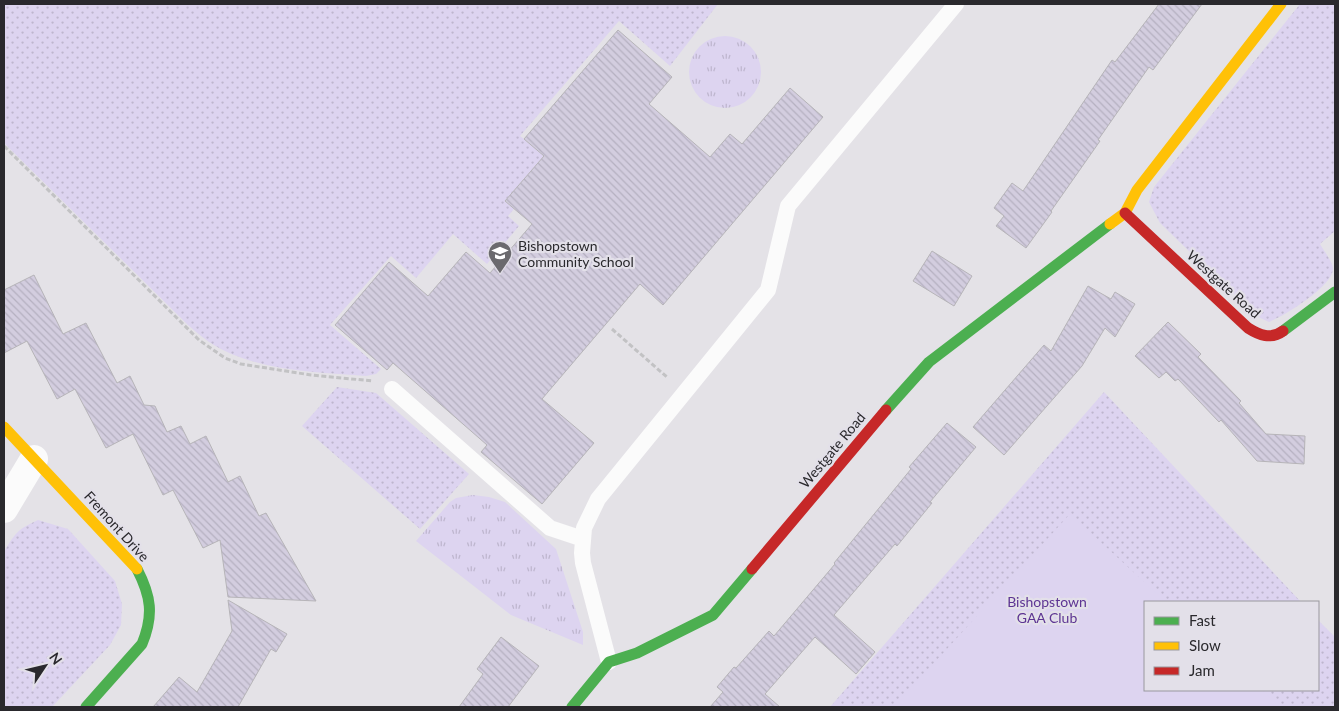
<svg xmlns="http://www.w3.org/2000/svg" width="1339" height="711" font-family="Lato,sans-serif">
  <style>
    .grass { fill: url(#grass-tufts) }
    .park { fill: url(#park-dots) }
    .pitch { fill: #ddd4f0 }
    .building { fill: url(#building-back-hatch); stroke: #b6b4b8 }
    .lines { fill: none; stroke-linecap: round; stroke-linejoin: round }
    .path { stroke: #c2c2c4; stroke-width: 3; stroke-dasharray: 5 2.5; stroke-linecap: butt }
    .lane { stroke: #fbfbfb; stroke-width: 16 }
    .street { stroke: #fbfbfb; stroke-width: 28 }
    .fast { stroke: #4caf50; stroke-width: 11 }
    .slow { stroke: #ffc107; stroke-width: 11 }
    .jam { stroke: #c62828; stroke-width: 11 }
    .labels { text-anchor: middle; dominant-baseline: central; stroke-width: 4.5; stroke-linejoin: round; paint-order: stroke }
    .poi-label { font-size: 14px; fill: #2a292d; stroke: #e3e0e9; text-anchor: start }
    .street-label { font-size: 14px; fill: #2a292d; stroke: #e3e0e9 }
    .park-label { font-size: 14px; fill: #5d3493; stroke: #e3e0e9 }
  </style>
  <defs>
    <pattern id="grass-tufts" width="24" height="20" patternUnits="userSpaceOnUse" patternTransform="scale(1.25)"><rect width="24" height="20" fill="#ddd4f0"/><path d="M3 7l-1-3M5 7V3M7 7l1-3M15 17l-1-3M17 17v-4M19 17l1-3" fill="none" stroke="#beb6ce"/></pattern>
    <pattern id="park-dots" width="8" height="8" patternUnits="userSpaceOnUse" patternTransform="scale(1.25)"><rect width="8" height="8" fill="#ddd4f0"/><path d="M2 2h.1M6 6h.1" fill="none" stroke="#beb6ce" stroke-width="1.8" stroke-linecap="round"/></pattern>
    <pattern id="building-back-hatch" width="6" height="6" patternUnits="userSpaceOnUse" patternTransform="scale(1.25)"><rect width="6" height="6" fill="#d3cddf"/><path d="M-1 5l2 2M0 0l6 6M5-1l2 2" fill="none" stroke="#b5b0c0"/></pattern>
  </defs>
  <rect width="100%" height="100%" fill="#e4e2e7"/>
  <path class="grass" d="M689 72a36 36 0 1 1 72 0a36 36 0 1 1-72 0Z
    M473,495L489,497L505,502L556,549L583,632V645L511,615L416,541L450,502L456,498Z"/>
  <path class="park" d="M4,4H718L670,66L619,21L520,136L546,156L506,201L514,209L508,216L519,226L487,264L453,234L416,278L391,256L330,325L381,369L376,374L366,376C316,372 253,371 209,342C202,337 195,331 188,325L4,143Z
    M1300,4H1335V231L1320,244C1324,251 1332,261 1333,268C1334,286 1284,316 1269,322L1256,316L1160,223L1149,202L1154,187Z
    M337,387L376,393L469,474L420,529L302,426Z
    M1104,392L1301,602H1145V690H1318V620L1335,637V707H830Z
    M38,520L68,529L115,581L122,604L121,625L110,645L52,707H4V552C15,533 18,529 38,520Z"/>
  <path class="pitch" d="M1070,514L1166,602H1145V690H1262L1281,707H894Z"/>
  <path class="building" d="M1159,4H1202L1153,70L1149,67L1098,140L1100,141L1051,211L1052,212L1026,248L996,226L1004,216L994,208L1012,183L1023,191L1112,60L1115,62Z
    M618,30L672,77L649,104L710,157L730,134L742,144L790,88L823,117L663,305L640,284L542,399L594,443L542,504L481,452L487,445L393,363L387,370L335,325L389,262L428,296L466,252L490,273L532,224L505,201L544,156L524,139Z
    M932,251L972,276L954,306L913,281Z
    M34,275L63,334L86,323L117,383L130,376L144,405L155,406L167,432L181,426L190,444L206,436L228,482L240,476L259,516L266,513L316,601L228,597L220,540L203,548L173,490L163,495L133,434L106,448L75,389L57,399L27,341L4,353V290Z
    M1088,286L1111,299L1115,292L1135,304L1115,337L1105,328L1082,366L1004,455L973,427L1044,345L1051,351Z
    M1168,322L1201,354L1198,357L1241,401L1239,403L1266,434L1305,436L1304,464L1257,461L1221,420L1219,422L1178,379L1175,381L1166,372L1159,378L1135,356Z
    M947,423L976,447L930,502L932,503L897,546L895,544L834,615L875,652L856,674L815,637L765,694L780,707H710L723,692L717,687L734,667L736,668L769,631L774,636L835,564L834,563L911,469L909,467Z
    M228,600L287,634L276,652L271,649L238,707H153L179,677L197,692L232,631Z
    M501,637L539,666L508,707H459L483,674L477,669Z"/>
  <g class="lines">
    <path class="path" d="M4,146L199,340L225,358L241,364L311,375L373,381
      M612,329L668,378"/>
    <path class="lane" d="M392,389L550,528L583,539
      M609,662L583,563L582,553L584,528L598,499L768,290L788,206L956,4"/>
    <path class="street" d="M4,509L34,459"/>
    <path class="fast" d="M1283,331L1335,292
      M886,410L929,362L1110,224
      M86,707L142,644C154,615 151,596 137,569
      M572,707L609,662L637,653L713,615L752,569"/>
    <path class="slow" d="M1110,224L1125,213L1137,190L1281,4
      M4,427L137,569"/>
    <path class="jam" d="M1125,213L1248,328C1259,335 1271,340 1283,331
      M752,569L886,410"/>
  </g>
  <defs>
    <g id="school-pin" transform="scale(1.25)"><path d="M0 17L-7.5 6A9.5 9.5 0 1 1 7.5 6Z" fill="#6b6a6e" stroke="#e3e0e9"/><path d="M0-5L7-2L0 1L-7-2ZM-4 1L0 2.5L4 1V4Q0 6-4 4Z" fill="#fff"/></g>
  </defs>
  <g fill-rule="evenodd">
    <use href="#school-pin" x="500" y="253"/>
  </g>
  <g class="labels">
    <g class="poi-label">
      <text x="518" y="245">Bishopstown<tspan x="518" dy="16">Community School</tspan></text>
    </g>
    <g class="street-label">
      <text transform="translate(1224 284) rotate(42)">Westgate Road</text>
      <text transform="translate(832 450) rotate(-50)">Westgate Road</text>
      <text transform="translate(117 526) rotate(48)">Fremont Drive</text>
    </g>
    <g class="park-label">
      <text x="1047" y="601">Bishopstown<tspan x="1047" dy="16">GAA Club</tspan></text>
    </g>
  </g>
  <rect width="1339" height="711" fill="none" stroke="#2a292d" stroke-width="10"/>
  <rect x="1144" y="601" width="175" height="90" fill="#e3e0e9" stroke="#99979e"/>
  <rect x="1154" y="617" width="25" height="8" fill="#4caf50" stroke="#99979e"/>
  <text x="1189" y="626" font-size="15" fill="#2a292d">Fast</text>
  <rect x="1154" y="642" width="25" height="8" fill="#ffc107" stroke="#99979e"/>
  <text x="1189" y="651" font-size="15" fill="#2a292d">Slow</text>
  <rect x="1154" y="667" width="25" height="8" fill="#c62828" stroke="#99979e"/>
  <text x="1189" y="676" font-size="15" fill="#2a292d">Jam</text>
  <g transform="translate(45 666) rotate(55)" stroke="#e3e0e9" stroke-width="4" paint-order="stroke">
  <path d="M0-4L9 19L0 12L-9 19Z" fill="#2a292d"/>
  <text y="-8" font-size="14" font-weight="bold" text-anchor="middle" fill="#2a292d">N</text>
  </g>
</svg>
